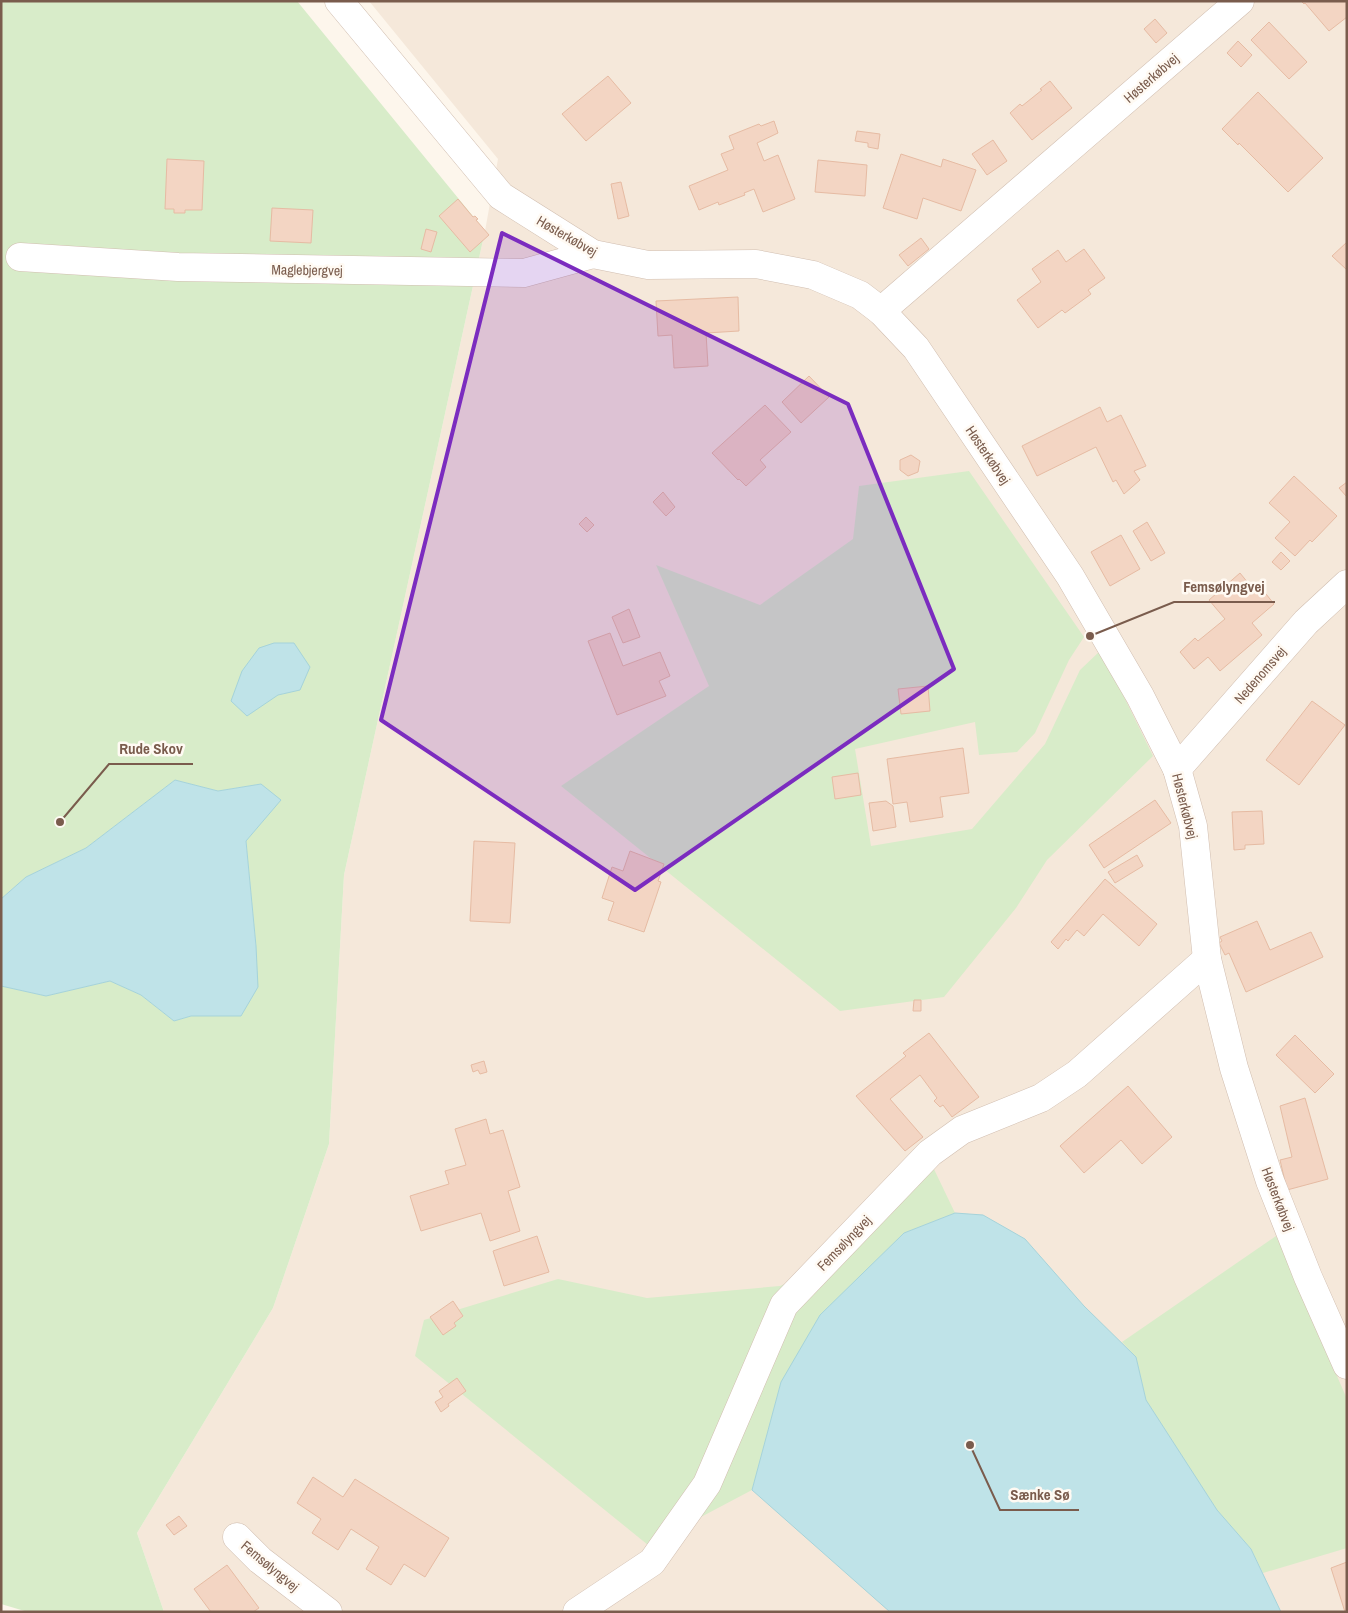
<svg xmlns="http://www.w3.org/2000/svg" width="1348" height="1613" font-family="'Archivo Narrow',sans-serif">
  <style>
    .residential { fill: #f5e8da }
    .green { fill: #d8ecc9; fill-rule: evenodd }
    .water { fill: #bfe3e8; stroke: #a5d3da }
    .building { fill: #f3d5c3; stroke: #e6bba3 }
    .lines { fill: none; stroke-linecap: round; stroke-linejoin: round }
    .minor-casing { stroke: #d1beb0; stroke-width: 29 }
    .tertiary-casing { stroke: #d1beb0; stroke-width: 29 }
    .minor { stroke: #fff; stroke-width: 28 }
    .tertiary { stroke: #fff; stroke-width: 28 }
    .marked { fill: #7b2cbf; fill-opacity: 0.2; stroke: #7b2cbf; stroke-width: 4; stroke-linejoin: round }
    .labels { text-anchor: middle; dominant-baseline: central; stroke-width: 5; stroke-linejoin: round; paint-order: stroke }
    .street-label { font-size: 14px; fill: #7a5c4d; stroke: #fffaf3 }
    .leader { fill: none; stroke: #7a5c4d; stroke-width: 2 }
    .callout-dot { fill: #7a5c4d; stroke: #fffaf3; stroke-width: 2 }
    .callout-label { font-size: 15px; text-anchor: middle; font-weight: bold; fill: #7a5c4d; stroke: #fffaf3; stroke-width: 5; stroke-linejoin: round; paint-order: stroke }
  </style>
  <rect width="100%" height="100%" fill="#fdf6ec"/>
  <path class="residential" d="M369,1H1347V1612H164L137,1533L273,1308L329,1144L344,875L485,231L498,159Z"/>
  <path class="green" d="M1,1H297L485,231L344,875L329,1144L273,1308L137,1533L164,1612H28L1,1604V986L46,996L110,981L141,995L174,1021L191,1016H241L256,946L246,841L261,784L218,791L175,780L86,848L26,877L1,899ZM310,667L300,689L278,695Z
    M969,471L1084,637L1069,660L1035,733L1017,752L979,755L975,722L855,749L871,846L972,829L1045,744L1080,670L1101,650L1153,756L1047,860L1016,908L944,997L840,1011L561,786L709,686L656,565L760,605L853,539L859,486Z
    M932,1165L955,1213L904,1233L781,1382L752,1490L648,1545L415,1356L424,1320L558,1279L647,1298L780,1286L839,1261Z
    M1276,1236L1347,1399V1548L1263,1573L1251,1549L1217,1510L1146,1400L1136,1357L1122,1342Z"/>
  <path class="water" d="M274,643H294L310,667L300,690L278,695L247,716L231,701L242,671L259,648Z
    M175,780L218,791L261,784L281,800L246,841L256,946L258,987L241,1016H191L174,1021L141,995L110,981L46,996L1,986V899L26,877L86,848Z
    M955,1213L983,1215L1025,1239L1084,1306L1136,1357L1146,1400L1217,1510L1251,1549L1281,1612H890L752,1490L781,1382L820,1315L904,1233Z"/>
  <path class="building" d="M1301,1H1347V17L1329,31L1305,3L1304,4Z
    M1155,19L1167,33L1156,43L1144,29Z
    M1269,22L1307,62L1289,79L1251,40Z
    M1238,41L1252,55L1241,67L1227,53Z
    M608,76L631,103L586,141L562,114Z
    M1050,81L1072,108L1032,140L1010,113L1020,104L1022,106L1042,90L1040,89Z
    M1258,92L1323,158L1288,192L1239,143L1238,145L1222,129Z
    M774,121L778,133L757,143L764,161L778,155L795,199L763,212L754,189L744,193L745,195L719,205L718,202L699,210L689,186L728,170L721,154L734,149L729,136L759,124L761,126Z
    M857,131L880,134L878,149L868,147V143L855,141Z
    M993,140L1007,161L987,175L972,154Z
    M901,154L941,167L943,159L976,170L961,211L923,198L917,219L883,208Z
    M167,159L204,161L202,210H185V213H174V209H165Z
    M818,160L867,165L865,196L815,192Z
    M621,182L629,216L618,219L611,184Z
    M458,199L473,217L475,216L478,219L476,220L489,235L470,252L439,216Z
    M272,208L313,210L311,243L270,241Z
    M426,229L437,232L431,252L421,249Z
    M921,238L929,249L908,266L899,255Z
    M1347,242V270L1332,256Z
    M1084,249L1105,278L1088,290L1091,294L1065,313L1062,310L1038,328L1017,300L1041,282L1032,269L1058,250L1066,262Z
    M738,297L739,331L706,333L708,366L674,368L672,335L658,336L656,301Z
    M809,376L829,397L801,423L782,402Z
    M765,405L791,432L760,460L766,467L746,486L739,479L738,480L712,453Z
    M1100,407L1107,422L1121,415L1146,466L1134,471L1140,480L1124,494L1116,480L1113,482L1096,447L1037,476L1022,446Z
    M911,455L920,461L918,472L908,476L900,470V460Z
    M1294,476L1337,516L1312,542L1310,540L1295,556L1275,538L1290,522L1269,503Z
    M1347,482V497L1339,488Z
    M663,492L675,507L666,516L653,502Z
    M586,517L594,525L587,532L579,524Z
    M1147,522L1165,553L1151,561L1133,531Z
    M1121,535L1140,569L1110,586L1091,552Z
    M1281,552L1290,561L1281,570L1272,562Z
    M1240,573L1257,594L1262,589L1274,604L1252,623L1262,635L1220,671L1208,657L1194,669L1180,652L1195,638L1198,641L1225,619L1209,600Z
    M629,609L640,637L623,643L612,617Z
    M610,633L623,666L660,652L670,676L659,681L666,696L617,715L588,641Z
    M928,686L930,711L901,714L898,689Z
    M1312,701L1345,725L1299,785L1266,760Z
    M963,748L969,793L940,797L943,817L910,822L907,802L893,804L887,759Z
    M858,773L861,795L835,799L832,777Z
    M1155,800L1171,823L1104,868L1089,845Z
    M886,801L893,806L896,827L873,831L869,803Z
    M1262,811L1264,844L1245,845V849L1234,850L1232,812Z
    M474,841L515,843L510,923L470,921Z
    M630,851L664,864L658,881L661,882L644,932L608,920L614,902L602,898L612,867L623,871Z
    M1137,855L1143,866L1115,883L1108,872Z
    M1105,879L1157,924L1139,946L1103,914L1084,936L1077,930L1068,941L1066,939L1058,949L1051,942Z
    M1257,921L1270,950L1311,932L1323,957L1246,992L1229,953L1225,955L1219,943L1222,941L1220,937Z
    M914,1000H921V1011H913Z
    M929,1033L979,1097L952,1117L943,1105L940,1107L934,1101L937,1098L920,1075L890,1099L923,1137L905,1151L856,1096L906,1056L903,1053Z
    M1295,1035L1334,1074L1315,1093L1276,1055Z
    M484,1061L487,1072L480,1074L478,1070L473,1072L471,1065Z
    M1128,1086L1172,1137L1142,1164L1121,1140L1084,1173L1060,1146Z
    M1305,1098L1328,1179L1287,1190L1280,1160L1292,1157L1280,1106Z
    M486,1119L490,1134L503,1130L520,1187L508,1191L520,1231L490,1241L481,1213L421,1231L410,1196L449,1184L445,1171L466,1165L455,1129Z
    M537,1236L549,1272L504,1286L493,1251Z
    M453,1301L463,1316L454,1323L456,1326L443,1335L430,1317Z
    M457,1378L466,1391L448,1404L449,1406L441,1412L435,1402L443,1397L439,1391Z
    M313,1477L343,1497L355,1479L449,1538L425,1577L404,1564L391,1585L366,1569L379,1547L351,1529L338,1550L312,1533L321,1519L297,1503Z
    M179,1516L187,1526L174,1535L166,1525Z
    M1347,1562V1612H1345L1331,1568Z
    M227,1565L259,1608L253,1612H211L194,1589Z"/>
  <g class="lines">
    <g class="minor-casing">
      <path id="minor" d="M20,257L178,267L524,273L593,254
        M881,311L1240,1
        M1177,769L1306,622L1347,584
        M237,1537L260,1560L328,1612
        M577,1612L652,1562L707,1484L784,1305L930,1153L962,1130L1041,1098L1077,1074L1207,959"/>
    </g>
    <g class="tertiary-casing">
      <path id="tertiary" d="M339,1L501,196L593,254L648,265L756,264L813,275L860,295L881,311L916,348L1070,576L1140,696L1177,769L1193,826L1207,959L1234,1068L1270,1181L1308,1277L1347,1365"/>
    </g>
    <use href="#minor" class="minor"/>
    <use href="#tertiary" class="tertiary"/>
  </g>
  <path class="marked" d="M502,233L848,404L954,669L635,890L381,720Z"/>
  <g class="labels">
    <g class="street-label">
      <text transform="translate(1151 78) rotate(-41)">Høsterkøbvej</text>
      <text transform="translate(567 236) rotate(30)">Høsterkøbvej</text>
      <text transform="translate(307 270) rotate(1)">Maglebjergvej</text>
      <text transform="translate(988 455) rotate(56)">Høsterkøbvej</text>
      <text transform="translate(1260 675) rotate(-49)">Nedenomsvej</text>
      <text transform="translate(1185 806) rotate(76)">Høsterkøbvej</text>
      <text transform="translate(1278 1199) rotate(69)">Høsterkøbvej</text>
      <text transform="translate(844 1243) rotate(-46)">Femsølyngvej</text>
      <text transform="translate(270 1566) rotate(40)">Femsølyngvej</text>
    </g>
  </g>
  <path class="leader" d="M1090 636L1174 602H1275M60 822L109 764H193M970 1445L1000 1510H1079"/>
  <g class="callout-dot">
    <circle cx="1090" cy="636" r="5"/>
    <circle cx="60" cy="822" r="5"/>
    <circle cx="970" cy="1445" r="5"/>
  </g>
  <g class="callout-label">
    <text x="1224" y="592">Femsølyngvej</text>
    <text x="151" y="754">Rude Skov</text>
    <text x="1040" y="1500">Sænke Sø</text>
  </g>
  <rect width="1348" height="1613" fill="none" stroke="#7a5c4d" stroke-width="5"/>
</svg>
